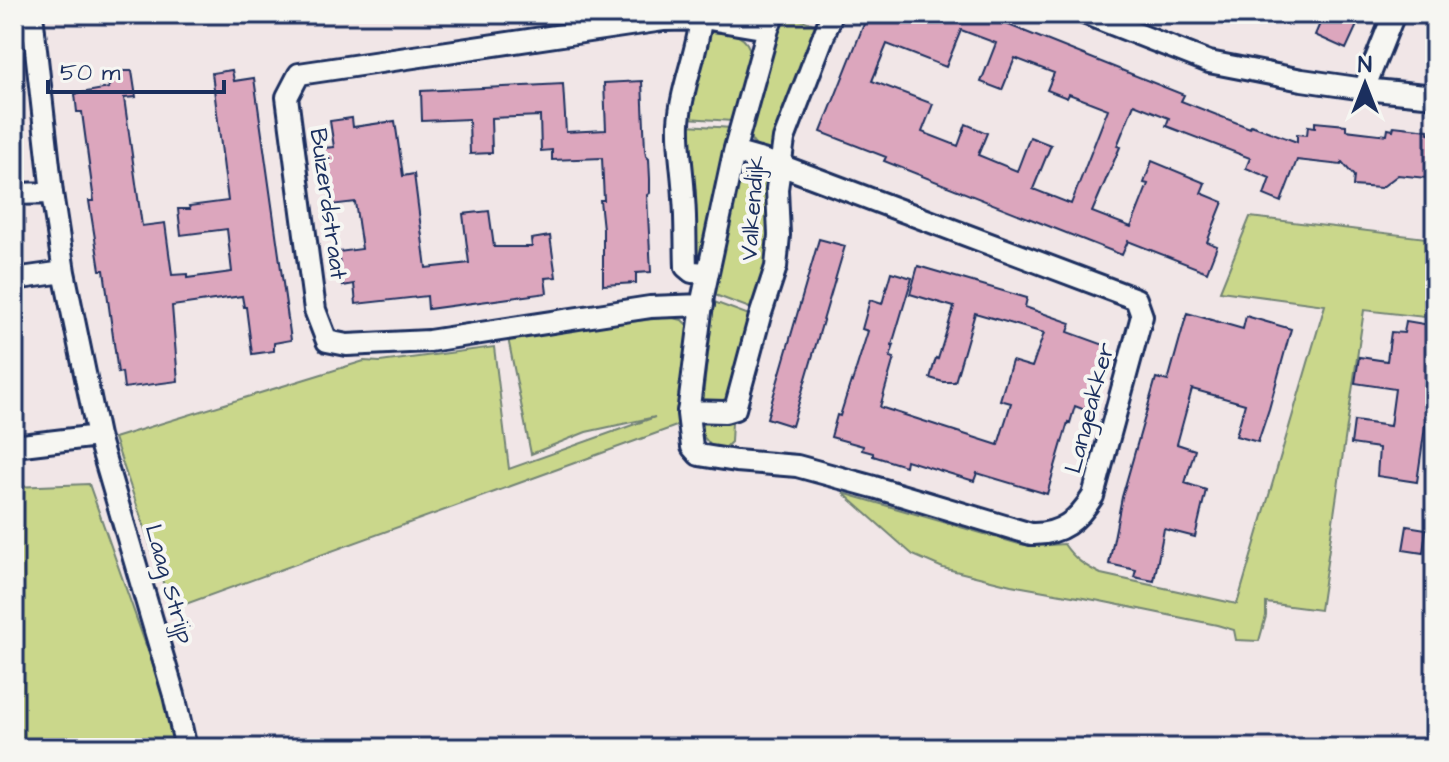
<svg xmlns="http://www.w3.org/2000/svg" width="1449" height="762" font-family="'Architects Daughter',sans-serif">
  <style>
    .green { fill: #cad78b; stroke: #728374; stroke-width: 2 }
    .building { fill: #dca6bd; stroke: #1b2f5e; stroke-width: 2; fill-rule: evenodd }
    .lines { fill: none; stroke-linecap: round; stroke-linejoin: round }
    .minor-casing { stroke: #1b2f5e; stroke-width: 26 }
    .minor { stroke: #f6f6f2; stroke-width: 20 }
    .labels { text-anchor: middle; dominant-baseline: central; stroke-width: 8; stroke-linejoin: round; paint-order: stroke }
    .street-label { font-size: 24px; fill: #1b2f5e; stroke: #f6f6f2 }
  </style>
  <rect width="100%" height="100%" fill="#f1e6e7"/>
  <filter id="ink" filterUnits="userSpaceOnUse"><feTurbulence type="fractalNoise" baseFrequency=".0125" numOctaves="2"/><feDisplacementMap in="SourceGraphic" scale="16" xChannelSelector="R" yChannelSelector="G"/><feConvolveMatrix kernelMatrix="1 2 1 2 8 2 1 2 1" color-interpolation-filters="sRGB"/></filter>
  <g filter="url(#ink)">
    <path class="green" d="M784,14L820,26L770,152C758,149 751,145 749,132Z
      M709,32C729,34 747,31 751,55L732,121L687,118Z
      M687,125L731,128L709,220L701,264L693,261Z
      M754,167L772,172L771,253L755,310L715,295L723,244L738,179L742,172Z
      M1250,217L1435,239L1424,317L1364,310L1320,610L1266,603V616L1259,641L1236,640L1234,630L1217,625L1100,601L1011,585L943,568L913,555L843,493L1019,544L1034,546L1064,544C1074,559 1085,566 1101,574L1237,604L1325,305L1220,291Z
      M714,302L752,316L736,364L727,401L724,404H702Z
      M669,317L682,320L691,329L682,424L172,609L114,438L364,361L380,362L494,347L509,469L655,417L586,432L531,454L508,338Z
      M701,419L732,422L731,442L725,448L711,446L702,435Z
      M89,484L166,702L177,748H14V487Z"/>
    <path class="building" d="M868,14H998L1009,18L1006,24L1184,95L1181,101L1250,128L1251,125L1297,142V134L1307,135L1308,126L1315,127V122L1346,125V130L1387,135L1388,129L1393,130L1394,126L1428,130V133L1434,134L1431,154H1435V179L1398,175L1381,188L1353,186L1354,176L1342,162L1341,165L1297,160L1281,202L1264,195L1270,178L1246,168L1250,158L1166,126L1169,118L1134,104L1117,146L1120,147L1092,212L1131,227L1148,184L1144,183L1152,161L1205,183L1201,193L1223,202L1207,242L1217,246L1207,272L1128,241L1122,255L884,161L886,157L821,132ZM961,30L996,43L981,82L1002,90L1015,58L1054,73L1047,90L1067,98L1069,94L1108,109L1071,204L1033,189L1051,145L1030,137L1017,171L978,155L987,133L966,124L958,146L922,132L933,104L872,81L887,44L946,67Z
      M1324,14H1332L1357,25L1346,49L1315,35Z
      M232,70L234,81L254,78L291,340L274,343V351L252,354L246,307H244L242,296L172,306L178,381L124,388L122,372L118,373L104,270H100L89,201H94L83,120L82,112H77L75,94L109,88L107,71H132L136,97L124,98L142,226L165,223L172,275L187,274V278L232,272L227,229L181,235L178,209H190L189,206L228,201L212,73Z
      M642,81L645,150L646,156L649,159L650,179V193L647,195L651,272L636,273V283L603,285V229L600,200H604L602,158L552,160V150L541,151L540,116L491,118L492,153L470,154L469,119L422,121L421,91L563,84L566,132L606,130L604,83Z
      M352,118L353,127L395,121L403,176L414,174L426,268L469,263L463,214L489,211L494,247H532L531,239L550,236L556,277L545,278L547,293L428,309L427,296L356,304L354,284L343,286L338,252L362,249L355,202L331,205L323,148L334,147L330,121Z
      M819,239L845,246L792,426L767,418Z
      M918,266L1027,298L1025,307L1071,323L1068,332L1107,346L1085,410L1075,406L1070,423L1068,422L1047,494L977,473L974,481L906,460L905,466L873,456V453L862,450L863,446L831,437L837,415L840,416L851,381L852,382L868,331L862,329L870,300L882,304L891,272L912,278L892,345H894L890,357L894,358L880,407L998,445L1011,403L1000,400L1012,361L1032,367L1044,333L975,313L955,382H943L930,378L936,358L938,359L954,307L910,294Z
      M1187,313L1243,329L1246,316L1291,329L1269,409L1258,442L1236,436L1245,404L1192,389L1177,444L1195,450L1185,483L1206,490L1195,537L1164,529L1154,581L1134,577L1136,570L1109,564L1122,497L1156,378L1168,381Z
      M1406,321L1430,325L1429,336L1435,337V358L1417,482L1377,476L1379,448L1351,444L1354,421L1390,426L1395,389L1355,383L1359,357L1387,361L1391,332L1404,333Z
      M1407,526L1426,529L1423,553L1403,550Z"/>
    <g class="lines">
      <g class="minor-casing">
        <path id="minor" d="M32,14L52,193L64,272L98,436L174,695L186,748
          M1086,14L1209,62L1302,80L1364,89L1435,96
          M701,19C697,54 681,88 679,123C678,149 683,173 684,198C686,221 685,244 686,267L692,272L708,273
          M14,30H34
          M1364,89L1394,14
          M734,152L780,165L1136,299L1142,316L1093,496C1078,520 1061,535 1031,534L874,487L797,466L736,461L699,455L692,447L688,414L703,296L734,152L768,29L774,14
          M14,194L52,193
          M14,279L64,272
          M703,305L650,307L429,341L347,345L327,341L315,310L287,97L299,74L663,20L709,19L768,29
          M688,411L725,412L735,409L760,316L776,267L779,235L777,189L784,139L832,14
          M14,446L98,436"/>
      </g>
      <use href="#minor" class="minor"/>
    </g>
  </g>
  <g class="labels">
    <g class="street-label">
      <text transform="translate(328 204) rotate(82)">Buizerdstraat</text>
      <text transform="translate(753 208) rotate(-86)">Valkendijk</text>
      <text transform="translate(1090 408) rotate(-75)">Langeakker</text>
      <text transform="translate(169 584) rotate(74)">Laag Strijp</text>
    </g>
  </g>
  <rect width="1449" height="762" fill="none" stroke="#f6f6f2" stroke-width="48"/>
  <rect x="24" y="24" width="1401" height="714" fill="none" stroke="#1b2f5e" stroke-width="3" filter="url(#ink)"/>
  <g transform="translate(1365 84)" stroke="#f6f6f2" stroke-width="6" paint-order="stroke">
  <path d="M0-6L14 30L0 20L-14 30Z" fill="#1b2f5e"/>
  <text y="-12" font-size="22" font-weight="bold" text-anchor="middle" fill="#1b2f5e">N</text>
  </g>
  <path d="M48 80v12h176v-12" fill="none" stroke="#1b2f5e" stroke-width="4"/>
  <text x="60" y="80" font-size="24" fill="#1b2f5e" stroke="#f6f6f2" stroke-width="6" paint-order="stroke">50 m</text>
</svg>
